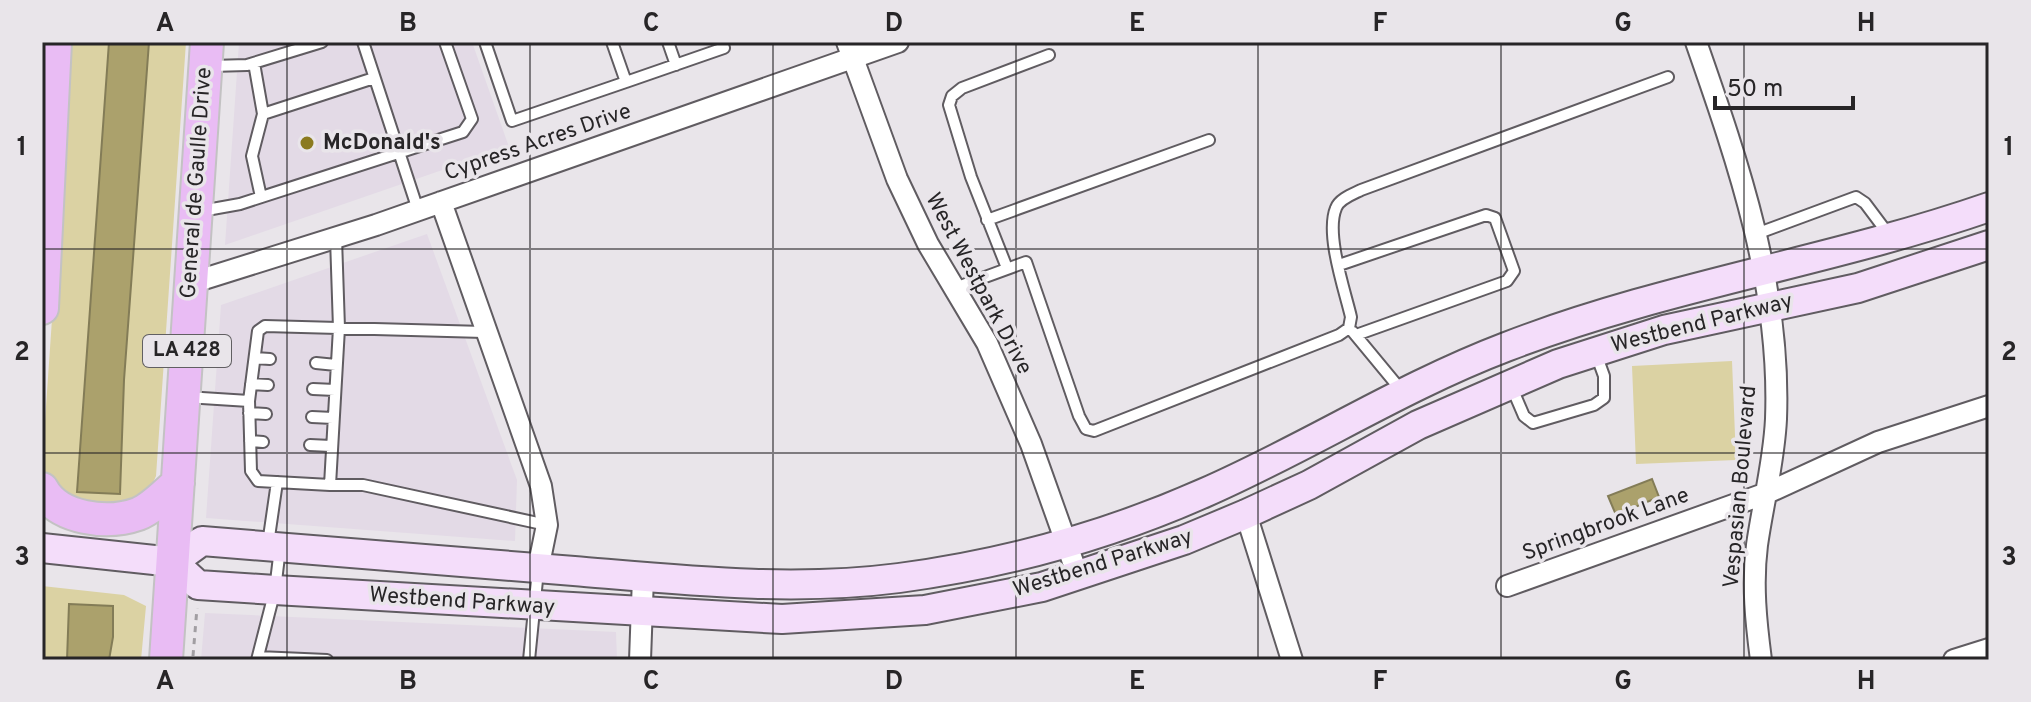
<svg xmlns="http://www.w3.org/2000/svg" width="2031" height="702" font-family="Overpass,sans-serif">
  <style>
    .built { fill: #e3dae6 }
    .green { fill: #dbd2a3 }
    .water { fill: #aba16c; stroke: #837c57; stroke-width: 2 }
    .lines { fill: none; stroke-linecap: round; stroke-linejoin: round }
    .lane-casing { stroke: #605c61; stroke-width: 14 }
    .street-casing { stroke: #605c61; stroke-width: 24 }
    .secondary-casing { stroke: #605c61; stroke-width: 32 }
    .primary-casing { stroke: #c3c2c3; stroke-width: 36 }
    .path { stroke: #a19ea2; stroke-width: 3; stroke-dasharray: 6 6; stroke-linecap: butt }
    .lane { stroke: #fff; stroke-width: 10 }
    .street { stroke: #fff; stroke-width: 20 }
    .secondary { stroke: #f4ddfa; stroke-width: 28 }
    .primary { stroke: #e9bcf4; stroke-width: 32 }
    .grid { fill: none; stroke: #272527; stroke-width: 2; stroke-opacity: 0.55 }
    .poi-dot { fill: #8b7a1f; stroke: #e9e5ea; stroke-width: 3 }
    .labels { text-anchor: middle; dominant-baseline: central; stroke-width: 7; stroke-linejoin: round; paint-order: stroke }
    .shield { fill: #e9e5ea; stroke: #615f62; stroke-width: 2 }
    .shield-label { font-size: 20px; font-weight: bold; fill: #272527 }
    .poi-label { font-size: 22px; font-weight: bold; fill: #272527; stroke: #e9e5ea; text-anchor: start }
    .street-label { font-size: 22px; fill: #272527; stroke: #e9e5ea }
    .neatline { fill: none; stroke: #272527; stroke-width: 3 }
    .grid-label { font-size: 26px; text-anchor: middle; font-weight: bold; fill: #272527 }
  </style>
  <rect width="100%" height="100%" fill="#e9e5ea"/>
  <path class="built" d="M472,42L509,147L225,245L239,43Z
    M427,234L517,480L515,541L206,518L221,305Z
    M205,613L616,632L617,660H201Z"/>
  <path class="green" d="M71,42H109L77,492L120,494L124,380L149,42H186L156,476L146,498L124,507L68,504L51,489L42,465Z
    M1732,361L1736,460L1636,464L1632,366Z
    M42,586L124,595L146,606L141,660H42Z"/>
  <path class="water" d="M109,42H149L124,380L120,494L77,492Z
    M1652,479L1659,497L1616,515L1608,496Z
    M69,604L113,606V637L109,660H67Z"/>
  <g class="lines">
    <g class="lane-casing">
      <path id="lane" d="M363,42L418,210
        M485,42L512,121L626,82
        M612,42L626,82L724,48L722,42
        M668,42L676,65
        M254,63L263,114L252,156L261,197
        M211,66L247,65L322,42
        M263,114L374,78
        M201,211L240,204L463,132L472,119L445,42
        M987,220L1209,140
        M1756,234L1856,197L1865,203L1889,235
        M336,238L339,328L330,485H363L547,525
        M1339,265L1486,215L1495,218L1514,271L1507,281L1356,335
        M1007,268L971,177L949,105L952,96L962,88L1049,55
        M955,288L1026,262L1079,416L1086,429L1094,431L1339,335L1349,328L1351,317C1345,291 1325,234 1336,208C1339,199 1353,194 1361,190L1668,77
        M1353,332L1401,390
        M255,358L270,359
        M316,363L336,365
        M251,384L268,385
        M1512,388L1524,416L1533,423L1594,405L1604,398V376L1596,354
        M313,389L335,390
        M186,397L249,401L251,471L258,481L330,485
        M249,401L258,331L265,326L484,332
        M249,413L266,414
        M312,417L333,418
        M250,441L263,442
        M310,445L331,446
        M268,544L277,482
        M258,657L327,660
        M257,660L275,590L280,548
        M529,660L538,570"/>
    </g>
    <g class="street-casing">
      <path id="street" d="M847,42L897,179L928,244L987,343L1031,444L1078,576
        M1696,42C1739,165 1781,287 1776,419C1774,462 1763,503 1757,545C1752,584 1756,622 1761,660
        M441,202L541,486L547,525L538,569
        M191,283L376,225L898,42
        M1246,514L1292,660
        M1507,586L1767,493L1878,442L1989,406
        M640,660L643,577
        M1954,660L1989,649"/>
    </g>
    <g class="secondary-casing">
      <path id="secondary" d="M42,548L173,562L198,585L275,590L782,619L925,610L1042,587L1184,540L1246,514L1309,485L1418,425L1558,364L1664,330L1858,288L1989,245
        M173,562L202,541C326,551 450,561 574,571C682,580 791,592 899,578C1004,564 1107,536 1204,493C1307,448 1401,387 1506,347C1663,286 1830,262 1989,207"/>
    </g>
    <g class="primary-casing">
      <path id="primary" d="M42,308L55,42
        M42,489C58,519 107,525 138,514C153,508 166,493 178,483
        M166,660L207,42"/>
    </g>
    <path class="path" d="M193,656L197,608"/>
    <use href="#lane" class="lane"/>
    <use href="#street" class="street"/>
    <use href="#secondary" class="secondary"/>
    <use href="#primary" class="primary"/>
  </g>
  <path class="grid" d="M287,42V660M530,42V660M773,42V660M1016,42V660M1258,42V660M1501,42V660M1744,42V660M42,249H1989M42,453H1989"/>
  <circle class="poi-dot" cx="307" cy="143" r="8"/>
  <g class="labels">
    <rect class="shield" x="143" y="335" width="88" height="32" rx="6"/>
    <g class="shield-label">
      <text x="187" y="351">LA 428</text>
    </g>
    <g class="poi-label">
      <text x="323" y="143">McDonald's</text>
    </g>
    <g class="street-label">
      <text transform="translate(538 143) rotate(-19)">Cypress Acres Drive</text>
      <text transform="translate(197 183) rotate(-86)">General de Gaulle Drive</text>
      <text transform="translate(978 284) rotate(62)">West Westpark Drive</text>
      <text transform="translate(1702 324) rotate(-14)">Westbend Parkway</text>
      <text transform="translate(1741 487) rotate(-85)">Vespasian Boulevard</text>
      <text transform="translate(1606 525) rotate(-20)">Springbrook Lane</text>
      <text transform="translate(1103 564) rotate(-17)">Westbend Parkway</text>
      <text transform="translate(462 602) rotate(4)">Westbend Parkway</text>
    </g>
  </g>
  <rect width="2031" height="702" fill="none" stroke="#e9e5ea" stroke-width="88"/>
  <path d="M1715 96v12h138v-12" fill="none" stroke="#272527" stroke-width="4"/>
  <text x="1727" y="96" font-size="24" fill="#272527" stroke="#e9e5ea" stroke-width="6" paint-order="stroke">50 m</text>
  <rect x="44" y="44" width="1943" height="614" class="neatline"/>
  <g class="grid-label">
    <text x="165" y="31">A</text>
    <text x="408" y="31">B</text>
    <text x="651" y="31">C</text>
    <text x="894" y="31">D</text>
    <text x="1137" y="31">E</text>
    <text x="1380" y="31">F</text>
    <text x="1623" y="31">G</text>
    <text x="1866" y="31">H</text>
    <text x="22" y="155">1</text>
    <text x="2009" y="155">1</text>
    <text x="22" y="360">2</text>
    <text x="2009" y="360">2</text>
    <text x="22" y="565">3</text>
    <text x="2009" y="565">3</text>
    <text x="165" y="689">A</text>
    <text x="408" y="689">B</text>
    <text x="651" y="689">C</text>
    <text x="894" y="689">D</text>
    <text x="1137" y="689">E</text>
    <text x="1380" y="689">F</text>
    <text x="1623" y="689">G</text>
    <text x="1866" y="689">H</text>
  </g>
</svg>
